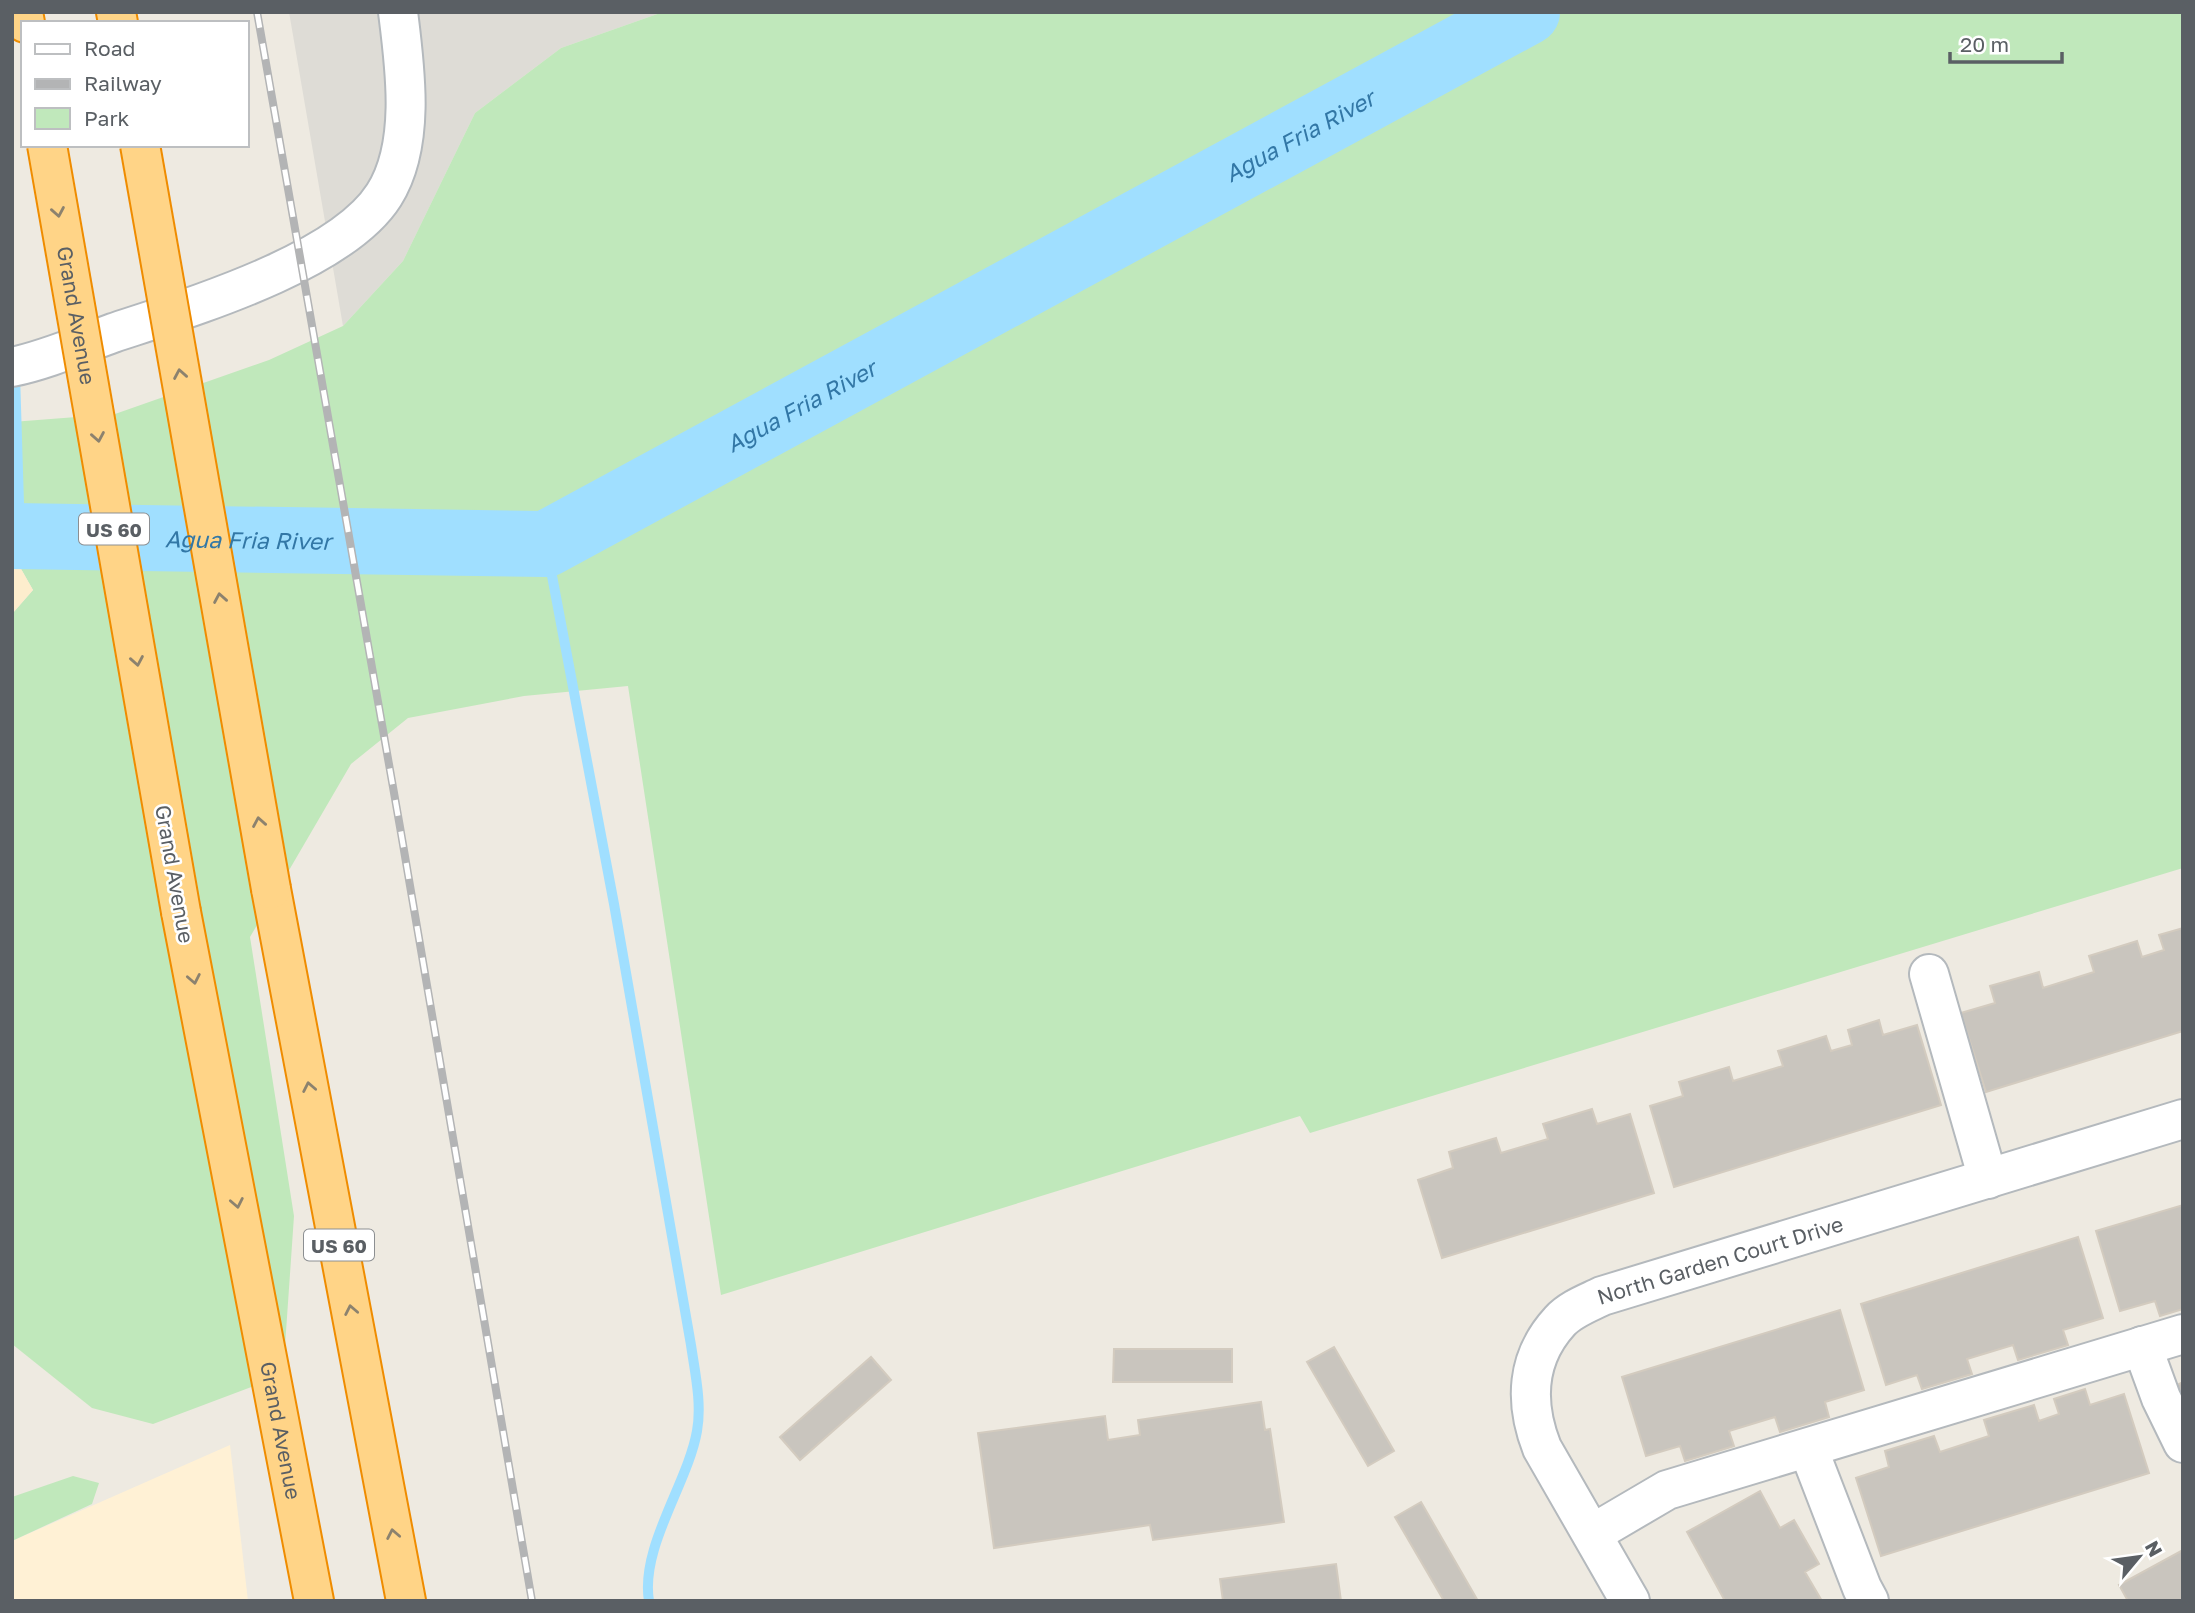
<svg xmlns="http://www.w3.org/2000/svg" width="2195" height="1613" font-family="'Golos Text',sans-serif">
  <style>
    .commercial { fill: #fff1d5 }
    .industrial { fill: #dedcd6 }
    .green { fill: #c0e8bb }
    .sand { fill: #fdedcd }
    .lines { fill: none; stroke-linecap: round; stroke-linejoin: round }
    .stream { stroke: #a0dfff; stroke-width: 10 }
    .river { stroke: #a0dfff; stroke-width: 66 }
    .building { fill: #c9c5be; stroke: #d3cbbf; stroke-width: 2 }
    .minor-casing { stroke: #b4b9bd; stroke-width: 42 }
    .highway-casing { stroke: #ef8c00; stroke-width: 42 }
    .minor { stroke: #fff; stroke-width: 38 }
    .highway { stroke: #ffd487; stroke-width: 38 }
    .rail-casing { stroke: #b3b4b5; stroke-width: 8 }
    .rail { stroke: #fff; stroke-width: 5; stroke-dasharray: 16; stroke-linecap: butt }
    .highway-bridge-casing { stroke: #ef8c00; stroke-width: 42; stroke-linecap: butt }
    .highway-bridge { stroke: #ffd487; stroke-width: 38 }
    .oneway { stroke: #8c826e }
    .labels { text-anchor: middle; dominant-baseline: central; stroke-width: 5; stroke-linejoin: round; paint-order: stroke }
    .shield { fill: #fff; stroke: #8c8f92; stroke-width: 2 }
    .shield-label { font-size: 19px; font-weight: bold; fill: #5a5f64 }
    .street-label { font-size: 21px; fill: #5a5f64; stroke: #fff }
    .water-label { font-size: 23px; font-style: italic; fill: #3277a6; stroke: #fff }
  </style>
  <rect width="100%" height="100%" fill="#eeeae1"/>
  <path class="commercial" d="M230,1445L248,1601H12V1541Z"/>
  <path class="industrial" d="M289,12H663L561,48L475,113L403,261L343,326Z"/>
  <path class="green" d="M663,12H2183V868L1310,1133L1300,1116L721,1295L628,686L524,696L408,718L351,764L250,937L294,1216L283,1375L153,1424L92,1408L12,1344V614L33,590L12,553V422L115,414L269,360L343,326L403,261L475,113L561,48Z
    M73,1476L99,1483L92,1504L12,1541V1497Z"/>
  <path class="sand" d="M12,553L33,590L12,614Z"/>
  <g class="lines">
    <path class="stream" d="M15,374L20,536
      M546,544L614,904L691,1345C695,1373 702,1403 697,1431C688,1483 640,1547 649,1601"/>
    <path class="river" id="s1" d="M12,536L546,544L1527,12"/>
  </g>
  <path class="building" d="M2183,928V1031L1986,1092L1961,1013L1995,1003L1990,986L2039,972L2043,988L2094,972L2089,956L2137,941L2142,957L2164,950L2159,935Z
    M1879,1020L1883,1035L1917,1025L1941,1105L1674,1187L1650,1106L1683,1096L1679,1082L1729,1067L1733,1081L1783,1066L1778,1051L1826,1036L1831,1051L1852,1045L1848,1030Z
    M1592,1109L1597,1124L1630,1114L1654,1193L1442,1258L1418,1180L1453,1168L1449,1152L1496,1138L1501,1153L1548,1139L1543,1124Z
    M2183,1205V1309L2160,1316L2155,1301L2120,1311L2096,1231Z
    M2078,1237L2103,1318L2063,1330L2068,1345L2018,1360L2013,1345L1967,1359L1972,1374L1922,1389L1917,1375L1886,1385L1861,1304Z
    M1840,1310L1864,1390L1825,1402L1829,1417L1780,1432L1775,1417L1729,1431L1734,1446L1685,1461L1680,1446L1646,1456L1622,1377Z
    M1334,1347L1394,1451L1368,1466L1307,1362Z
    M1114,1349H1232V1382H1113Z
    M871,1357L891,1380L800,1460L780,1437Z
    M2183,1382V1399L2175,1386Z
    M2085,1389L2090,1405L2124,1394L2149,1473L1881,1556L1856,1478L1889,1467L1885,1451L1934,1436L1940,1452L1989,1436L1984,1420L2034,1405L2039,1421L2059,1414L2054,1399Z
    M1261,1402L1265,1430L1270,1429L1284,1522L1153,1540L1150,1525L994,1548L978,1433L1105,1416L1108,1440L1140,1435L1138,1420Z
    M1760,1491L1780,1528L1794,1520L1819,1564L1805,1572L1822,1601H1725L1687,1532Z
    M1421,1502L1478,1601H1444L1395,1517Z
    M2183,1550V1601H2128L2119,1585Z
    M1336,1564L1341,1601H1223L1220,1579Z"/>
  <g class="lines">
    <g class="minor-casing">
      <g id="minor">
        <path d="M12,367C46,360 80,345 113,333C188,308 341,263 384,195C416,145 405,67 398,12"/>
        <path d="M1929,974L1988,1179"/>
        <path d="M2142,1346L2161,1398L2183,1443"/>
        <path d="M1808,1448L1862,1588L1869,1601"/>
        <path d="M1592,1534L1667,1490L2183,1334"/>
        <path id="s2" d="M1630,1601L1542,1448C1524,1402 1526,1358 1560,1321C1571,1309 1588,1303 1602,1296L2183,1119"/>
      </g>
    </g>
    <g class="highway-casing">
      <g id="highway">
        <path d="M23,12L25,23"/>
        <path d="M116,12L118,23"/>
        <path d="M271,889L406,1601"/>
        <path id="s3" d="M181,912L314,1601"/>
      </g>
    </g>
    <use href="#minor" class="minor"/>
    <use href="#highway" class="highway"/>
    <g class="rail-casing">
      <path id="rail" d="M257,12L400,827L532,1601"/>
    </g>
    <use href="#rail" class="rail"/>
    <g class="highway-bridge-casing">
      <g id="highway-bridge">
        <path id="s4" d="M47,145L181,912"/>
        <path d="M140,145L271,889"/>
      </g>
    </g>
    <use href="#highway-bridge" class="highway-bridge"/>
  </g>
  <defs><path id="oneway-chevron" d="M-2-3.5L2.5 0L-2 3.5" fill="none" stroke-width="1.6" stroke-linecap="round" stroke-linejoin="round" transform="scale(1.75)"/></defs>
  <g class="oneway">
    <use href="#oneway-chevron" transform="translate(58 212) rotate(80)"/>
    <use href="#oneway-chevron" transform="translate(180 374) rotate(-100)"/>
    <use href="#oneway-chevron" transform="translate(98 437) rotate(80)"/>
    <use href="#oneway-chevron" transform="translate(220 598) rotate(-100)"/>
    <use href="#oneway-chevron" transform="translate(137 661) rotate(80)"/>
    <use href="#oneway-chevron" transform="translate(259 822) rotate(-100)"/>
    <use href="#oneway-chevron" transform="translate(194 979) rotate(79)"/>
    <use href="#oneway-chevron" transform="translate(309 1087) rotate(-101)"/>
    <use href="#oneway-chevron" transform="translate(237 1203) rotate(79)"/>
    <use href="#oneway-chevron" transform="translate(351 1310) rotate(-101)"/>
    <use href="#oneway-chevron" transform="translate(393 1534) rotate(-101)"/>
  </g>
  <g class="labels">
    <g class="shield">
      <rect x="79" y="513.5" width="70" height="31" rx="5"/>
      <rect x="304" y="1229.5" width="70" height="31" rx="5"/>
    </g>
    <g class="shield-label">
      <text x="114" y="529">US 60</text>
      <text x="339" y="1245">US 60</text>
    </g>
    <g class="street-label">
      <text stroke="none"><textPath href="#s4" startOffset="173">Grand Avenue</textPath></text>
      <text transform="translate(175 874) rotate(80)">Grand Avenue</text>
      <text stroke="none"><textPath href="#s2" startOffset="485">North Garden Court Drive</textPath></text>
      <text stroke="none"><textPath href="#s3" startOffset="528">Grand Avenue</textPath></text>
    </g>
    <g class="water-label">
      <text stroke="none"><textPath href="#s1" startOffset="1391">Agua Fria River</textPath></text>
      <text stroke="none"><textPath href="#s1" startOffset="824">Agua Fria River</textPath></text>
      <text stroke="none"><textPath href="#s1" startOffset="236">Agua Fria River</textPath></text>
    </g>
  </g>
  <rect width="2195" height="1613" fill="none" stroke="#5a5f64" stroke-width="28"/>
  <rect x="21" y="21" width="228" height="126" fill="#ffffff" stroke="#bdbfc1" stroke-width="2"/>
  <rect x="35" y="44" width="35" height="10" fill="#ffffff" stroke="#bdbfc1" stroke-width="2"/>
  <text x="84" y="56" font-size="21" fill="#5a5f64">Road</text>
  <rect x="35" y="79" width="35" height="10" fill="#b3b4b5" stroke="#bdbfc1" stroke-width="2"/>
  <text x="84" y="91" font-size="21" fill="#5a5f64">Railway</text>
  <rect x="35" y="108" width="35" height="21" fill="#c0e8bb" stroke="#bdbfc1" stroke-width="2"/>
  <text x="84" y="126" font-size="21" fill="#5a5f64">Park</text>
  <g transform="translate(2139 1557) rotate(61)" stroke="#ffffff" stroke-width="5" paint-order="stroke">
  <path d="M0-5L12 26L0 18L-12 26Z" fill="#5a5f64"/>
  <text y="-10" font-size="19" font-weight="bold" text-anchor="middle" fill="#5a5f64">N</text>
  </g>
  <path d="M1950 52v10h112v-10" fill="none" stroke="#5a5f64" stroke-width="3.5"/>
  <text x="1960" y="52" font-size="21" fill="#5a5f64" stroke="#ffffff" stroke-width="5" paint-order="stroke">20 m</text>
</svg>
